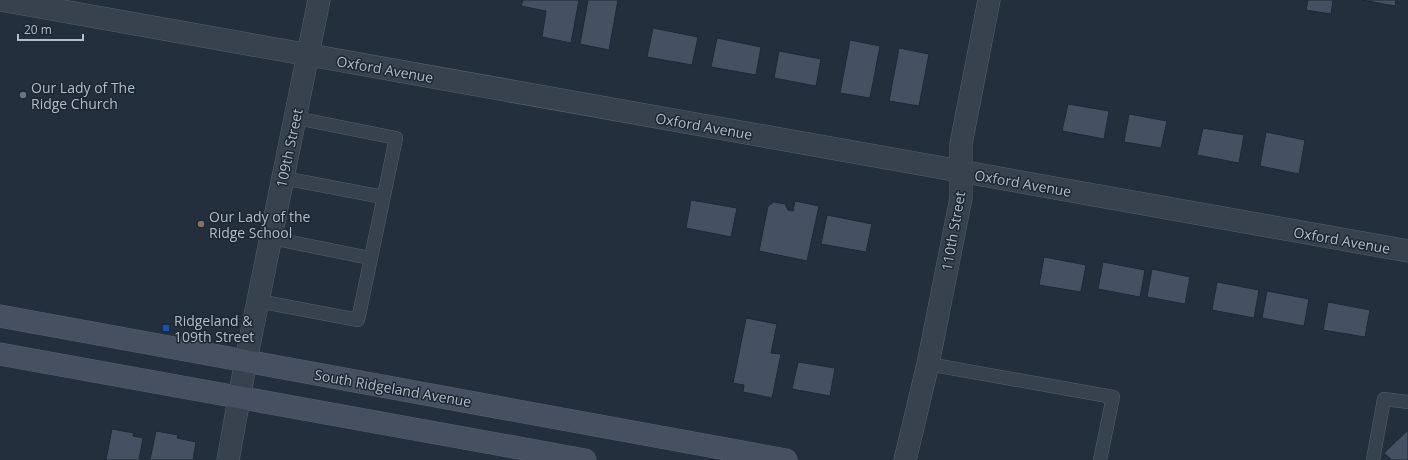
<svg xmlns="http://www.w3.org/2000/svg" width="1408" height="460" font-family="'Open Sans',sans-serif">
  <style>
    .building { fill: #455162; stroke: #1f2835 }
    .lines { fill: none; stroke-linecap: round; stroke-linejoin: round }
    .service-casing { stroke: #565f6c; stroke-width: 14 }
    .minor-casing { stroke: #565f6c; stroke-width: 23 }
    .secondary-casing { stroke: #565f6c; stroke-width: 23 }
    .service { stroke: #38414e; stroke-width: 13 }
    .minor { stroke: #38414e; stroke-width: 22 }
    .secondary { stroke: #465061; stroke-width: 22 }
    .worship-dot { fill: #6b7280; stroke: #1d2633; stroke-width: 1.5 }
    .education-dot { fill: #8d6e63; stroke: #1d2633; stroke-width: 1.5 }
    .transit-dot { fill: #1a4fb4; stroke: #1d2633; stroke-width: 1.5 }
    .labels { text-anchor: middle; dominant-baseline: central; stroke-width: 3; stroke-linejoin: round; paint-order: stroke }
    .street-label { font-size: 14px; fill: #b4bcc9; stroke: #1d2633 }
    .poi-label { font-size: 14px; fill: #b4bcc9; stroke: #1d2633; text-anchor: start }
  </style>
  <rect width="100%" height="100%" fill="#242f3e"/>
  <path class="building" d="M523,0H579L571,43L542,37L546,11L521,6Z
    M588,0H618L609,50L580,44Z
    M1308,0H1333L1331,14L1306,10Z
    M1362,0H1396L1395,6Z
    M653,28L698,37L692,65L647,57Z
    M717,38L761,47L756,75L711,67Z
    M850,40L880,46L870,98L840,93Z
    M899,48L929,54L919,106L889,101Z
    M779,51L821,59L816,86L774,78Z
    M1068,104L1109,111L1104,139L1062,131Z
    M1129,114L1167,121L1161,148L1124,142Z
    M1203,128L1244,135L1239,163L1197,155Z
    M1266,132L1305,140L1299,174L1260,166Z
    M691,200L737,208L731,237L686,228Z
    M795,201L819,206L807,261L759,251L768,206L774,202L785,204L788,210L793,211Z
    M827,215L872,224L866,252L821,244Z
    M1044,257L1086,265L1081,292L1039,285Z
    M1103,262L1145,270L1140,297L1098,289Z
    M1152,269L1190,277L1185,304L1147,297Z
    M1217,282L1259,290L1254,318L1212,310Z
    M1267,291L1309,299L1304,326L1262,318Z
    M1328,302L1370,310L1365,337L1323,330Z
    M746,318L777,324L771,353L781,354L772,398L743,392L744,385L733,383Z
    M798,362L835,368L830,396L792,389Z
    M112,429L134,433L133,436L143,438L139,460H106Z
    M1408,430V460H1392L1384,453Z
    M156,431L178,435L177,438L196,442L193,460H150Z"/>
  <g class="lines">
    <g class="service-casing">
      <path id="service" d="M283,178L383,197
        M271,238L370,258
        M258,301L358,320L396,138L296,118
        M928,364L1113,397L1100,460
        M1373,460L1384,399L1408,402"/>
    </g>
    <g class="minor-casing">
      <path id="minor" d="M1,0L1408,251
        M228,460L246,360L319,0
        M905,460L928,364L961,198V144L989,0"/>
    </g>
    <g class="secondary-casing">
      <path id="secondary" d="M0,316L786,460
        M0,354L585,460"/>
    </g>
    <use href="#service" class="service"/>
    <use href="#minor" class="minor"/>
    <use href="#secondary" class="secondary"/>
  </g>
  <circle class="worship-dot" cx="23" cy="95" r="4"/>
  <circle class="education-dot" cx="201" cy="224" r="4"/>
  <rect class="transit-dot" x="162" y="324" width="8" height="8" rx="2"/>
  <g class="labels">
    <g class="street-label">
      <text transform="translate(385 69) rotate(10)">Oxford Avenue</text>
      <text transform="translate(704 126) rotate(10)">Oxford Avenue</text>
      <text transform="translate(289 148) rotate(-78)">109th Street</text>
      <text transform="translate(1023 183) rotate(10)">Oxford Avenue</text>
      <text transform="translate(953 231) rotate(-80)">110th Street</text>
      <text transform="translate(1342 240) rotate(10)">Oxford Avenue</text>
      <text transform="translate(393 388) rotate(10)">South Ridgeland Avenue</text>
    </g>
    <g class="poi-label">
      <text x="31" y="87">Our Lady of The<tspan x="31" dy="16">Ridge Church</tspan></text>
      <text x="209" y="216">Our Lady of the<tspan x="209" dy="16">Ridge School</tspan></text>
      <text x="174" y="320">Ridgeland &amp;<tspan x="174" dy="16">109th Street</tspan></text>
    </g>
  </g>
  <path d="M18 34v6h65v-6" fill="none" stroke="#b4bcc9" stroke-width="2"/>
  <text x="24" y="34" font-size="12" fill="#b4bcc9" stroke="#1d2633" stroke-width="3" paint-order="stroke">20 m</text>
</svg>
